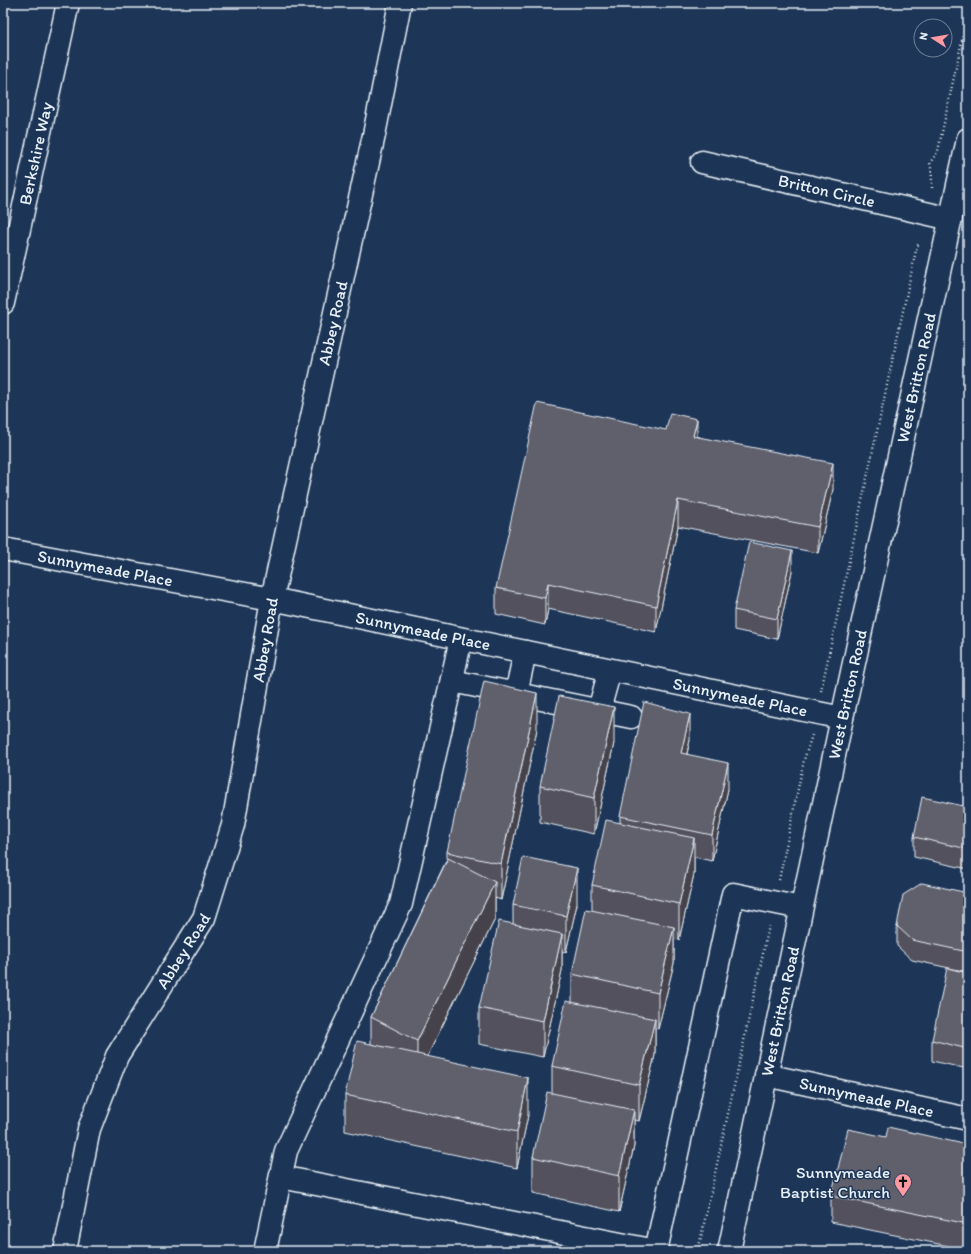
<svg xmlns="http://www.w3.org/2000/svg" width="971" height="1254" font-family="Itim,sans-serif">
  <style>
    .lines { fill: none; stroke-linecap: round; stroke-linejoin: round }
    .minor-casing { stroke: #e8f1f8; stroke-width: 25 }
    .major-casing { stroke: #e8f1f8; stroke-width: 25 }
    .path { stroke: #e8f1f8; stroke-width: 2.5; stroke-dasharray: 1 3; stroke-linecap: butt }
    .minor { stroke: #1d3557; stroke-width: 22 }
    .major { stroke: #1d3557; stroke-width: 22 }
    .wall { fill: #53515d; stroke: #e8f1f8 }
    .shaded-wall { fill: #44424c; stroke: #e8f1f8 }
    .building { fill: #615e6c; stroke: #e8f1f8 }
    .labels { text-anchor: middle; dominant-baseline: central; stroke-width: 3; stroke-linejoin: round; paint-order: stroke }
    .street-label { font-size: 17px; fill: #e8f1f8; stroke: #1d3557 }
    .poi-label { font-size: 17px; fill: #e8f1f8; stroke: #1d3557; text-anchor: end }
  </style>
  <rect width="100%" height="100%" fill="#1d3557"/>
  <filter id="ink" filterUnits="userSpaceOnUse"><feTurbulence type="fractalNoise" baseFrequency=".025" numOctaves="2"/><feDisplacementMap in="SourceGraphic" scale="8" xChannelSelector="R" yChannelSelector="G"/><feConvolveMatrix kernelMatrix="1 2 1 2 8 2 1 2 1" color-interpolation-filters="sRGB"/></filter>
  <g filter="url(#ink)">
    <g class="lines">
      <g class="minor-casing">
        <g id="minor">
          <path id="s1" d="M702,162L951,219"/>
          <path id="s2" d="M3,303L68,3"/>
          <path id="s3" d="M3,549L272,599L842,718"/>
          <path d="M452,681L631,717"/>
          <path d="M516,694L525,652"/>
          <path d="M599,710L610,670"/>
          <path id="s4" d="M766,1075L968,1119"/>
          <path d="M281,1177L656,1251"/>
          <path id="s5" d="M65,1251L89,1129L117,1056L204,918L233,825L272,599L374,135L400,3"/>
          <path d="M265,1251L286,1151L401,904L461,639"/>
          <path d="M656,1251L733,894L801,908"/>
        </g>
      </g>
      <g class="major-casing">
        <g id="major">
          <path id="s6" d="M729,1251L842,718L968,139"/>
        </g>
      </g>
      <path class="path" d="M932,188C932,179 932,172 930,163L938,151L968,12
        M821,691L917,246L920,243
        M779,880L804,760L812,735
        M698,1251L769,926"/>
      <use href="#minor" class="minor"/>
      <use href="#major" class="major"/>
    </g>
    <path class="wall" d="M666,430L697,436L833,489L818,553L678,526L656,632L548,609L545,625L496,614V588Z
      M792,571L777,639L734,630V610Z
      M537,729L501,900L495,898V919L427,1057L528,1115L517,1168L345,1131V1095L371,1044V1017L447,859V852Z
      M690,740L687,754L728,789L712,861L694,857V874L679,940L674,939V963L658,1029L655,1028V1055L639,1121L634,1120V1146L619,1212L533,1193V1157L552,1093V1066L572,1002V974L592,910V885L620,823V816Z
      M614,743L594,834L540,822V786Z
      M968,807V869L914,857V837Z
      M968,893V972L912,960L897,946V926Z
      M577,904L566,952L562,951V970L543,1057L479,1044V1008L513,924V905Z
      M968,973V1069L932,1061V1040Z
      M886,1137L968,1145V1250L831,1222V1196Z"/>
    <path class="shaded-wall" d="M697,419V445L693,436Z
      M833,463V489L818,553V527Z
      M678,500V526L656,632V606Z
      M792,551V571L777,639V619Z
      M548,583V609L545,625V598Z
      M537,693V729L501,900V864Z
      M614,707V743L594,834V798Z
      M690,714V740L681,779V753Z
      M728,763V789L712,861V835Z
      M694,838V874L679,940V904Z
      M577,868V904L566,952V916Z
      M495,882V919L417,1077V1041Z
      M674,927V963L658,1029V993Z
      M562,934V970L543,1057V1021Z
      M655,1019V1055L639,1121V1085Z
      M528,1078V1115L517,1168V1132Z
      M634,1110V1146L619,1212V1176Z"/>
    <path class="building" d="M537,403L666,430L670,413L697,419L693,436L833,463L818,527L678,500L656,606L548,583L545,598L496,588Z
      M749,542L792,551L777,619L734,610Z
      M484,681L537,693L501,864L447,852Z
      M559,696L614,707L594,798L540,786Z
      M644,702L690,714L681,753L728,763L712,835L620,816Z
      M922,797L968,807V849L914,837Z
      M606,820L694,838L679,904L592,885Z
      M523,857L577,868L566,916L513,905Z
      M448,858L495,882L417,1041L371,1017Z
      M922,883L968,893V952L912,940L897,926L903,895Z
      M586,909L674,927L658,993L572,974Z
      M499,921L562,934L543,1021L479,1008Z
      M947,968L968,973V1049L932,1040Z
      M566,1001L655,1019L639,1085L552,1066Z
      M357,1041L528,1078L517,1132L345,1095Z
      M547,1092L634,1110L619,1176L533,1157Z
      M888,1127L968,1145V1224L831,1196L848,1129L886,1137Z"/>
  </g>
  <defs>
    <g id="church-pin" transform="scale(0.9)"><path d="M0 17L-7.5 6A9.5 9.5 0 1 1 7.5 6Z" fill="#ff9aa2" stroke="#1d3557"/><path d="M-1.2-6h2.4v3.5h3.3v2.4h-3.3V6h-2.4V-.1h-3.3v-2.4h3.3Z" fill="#111"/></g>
  </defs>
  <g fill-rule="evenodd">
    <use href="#church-pin" x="903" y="1182"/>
  </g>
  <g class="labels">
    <g class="street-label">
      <text stroke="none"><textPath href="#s2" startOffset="153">Berkshire Way</textPath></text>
      <text stroke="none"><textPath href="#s1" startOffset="128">Britton Circle</textPath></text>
      <text stroke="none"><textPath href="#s5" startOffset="975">Abbey Road</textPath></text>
      <text stroke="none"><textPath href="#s6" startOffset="893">West Britton Road</textPath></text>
      <text stroke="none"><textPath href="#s3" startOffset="104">Sunnymeade Place</textPath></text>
      <text stroke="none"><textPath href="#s3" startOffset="428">Sunnymeade Place</textPath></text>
      <text stroke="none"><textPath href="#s5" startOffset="651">Abbey Road</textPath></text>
      <text stroke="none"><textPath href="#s6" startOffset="569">West Britton Road</textPath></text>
      <text stroke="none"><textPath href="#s3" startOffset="752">Sunnymeade Place</textPath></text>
      <text stroke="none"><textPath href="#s5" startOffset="327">Abbey Road</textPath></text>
      <text stroke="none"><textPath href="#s6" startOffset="245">West Britton Road</textPath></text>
      <text stroke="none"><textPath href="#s4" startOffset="103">Sunnymeade Place</textPath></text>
    </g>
    <g class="poi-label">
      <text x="890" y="1172">Sunnymeade<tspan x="890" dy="20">Baptist Church</tspan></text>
    </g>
  </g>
  <rect width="971" height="1254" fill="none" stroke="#1d3557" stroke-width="16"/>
  <rect x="8" y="8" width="955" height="1238" fill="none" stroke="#e8f1f8" stroke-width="1.5" filter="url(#ink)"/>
  <g transform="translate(933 38) rotate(282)"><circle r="19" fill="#1d3557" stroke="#6e8097"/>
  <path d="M0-3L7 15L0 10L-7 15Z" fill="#ff9aa2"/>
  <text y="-6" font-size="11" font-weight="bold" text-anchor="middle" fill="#e8f1f8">N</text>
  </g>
</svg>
